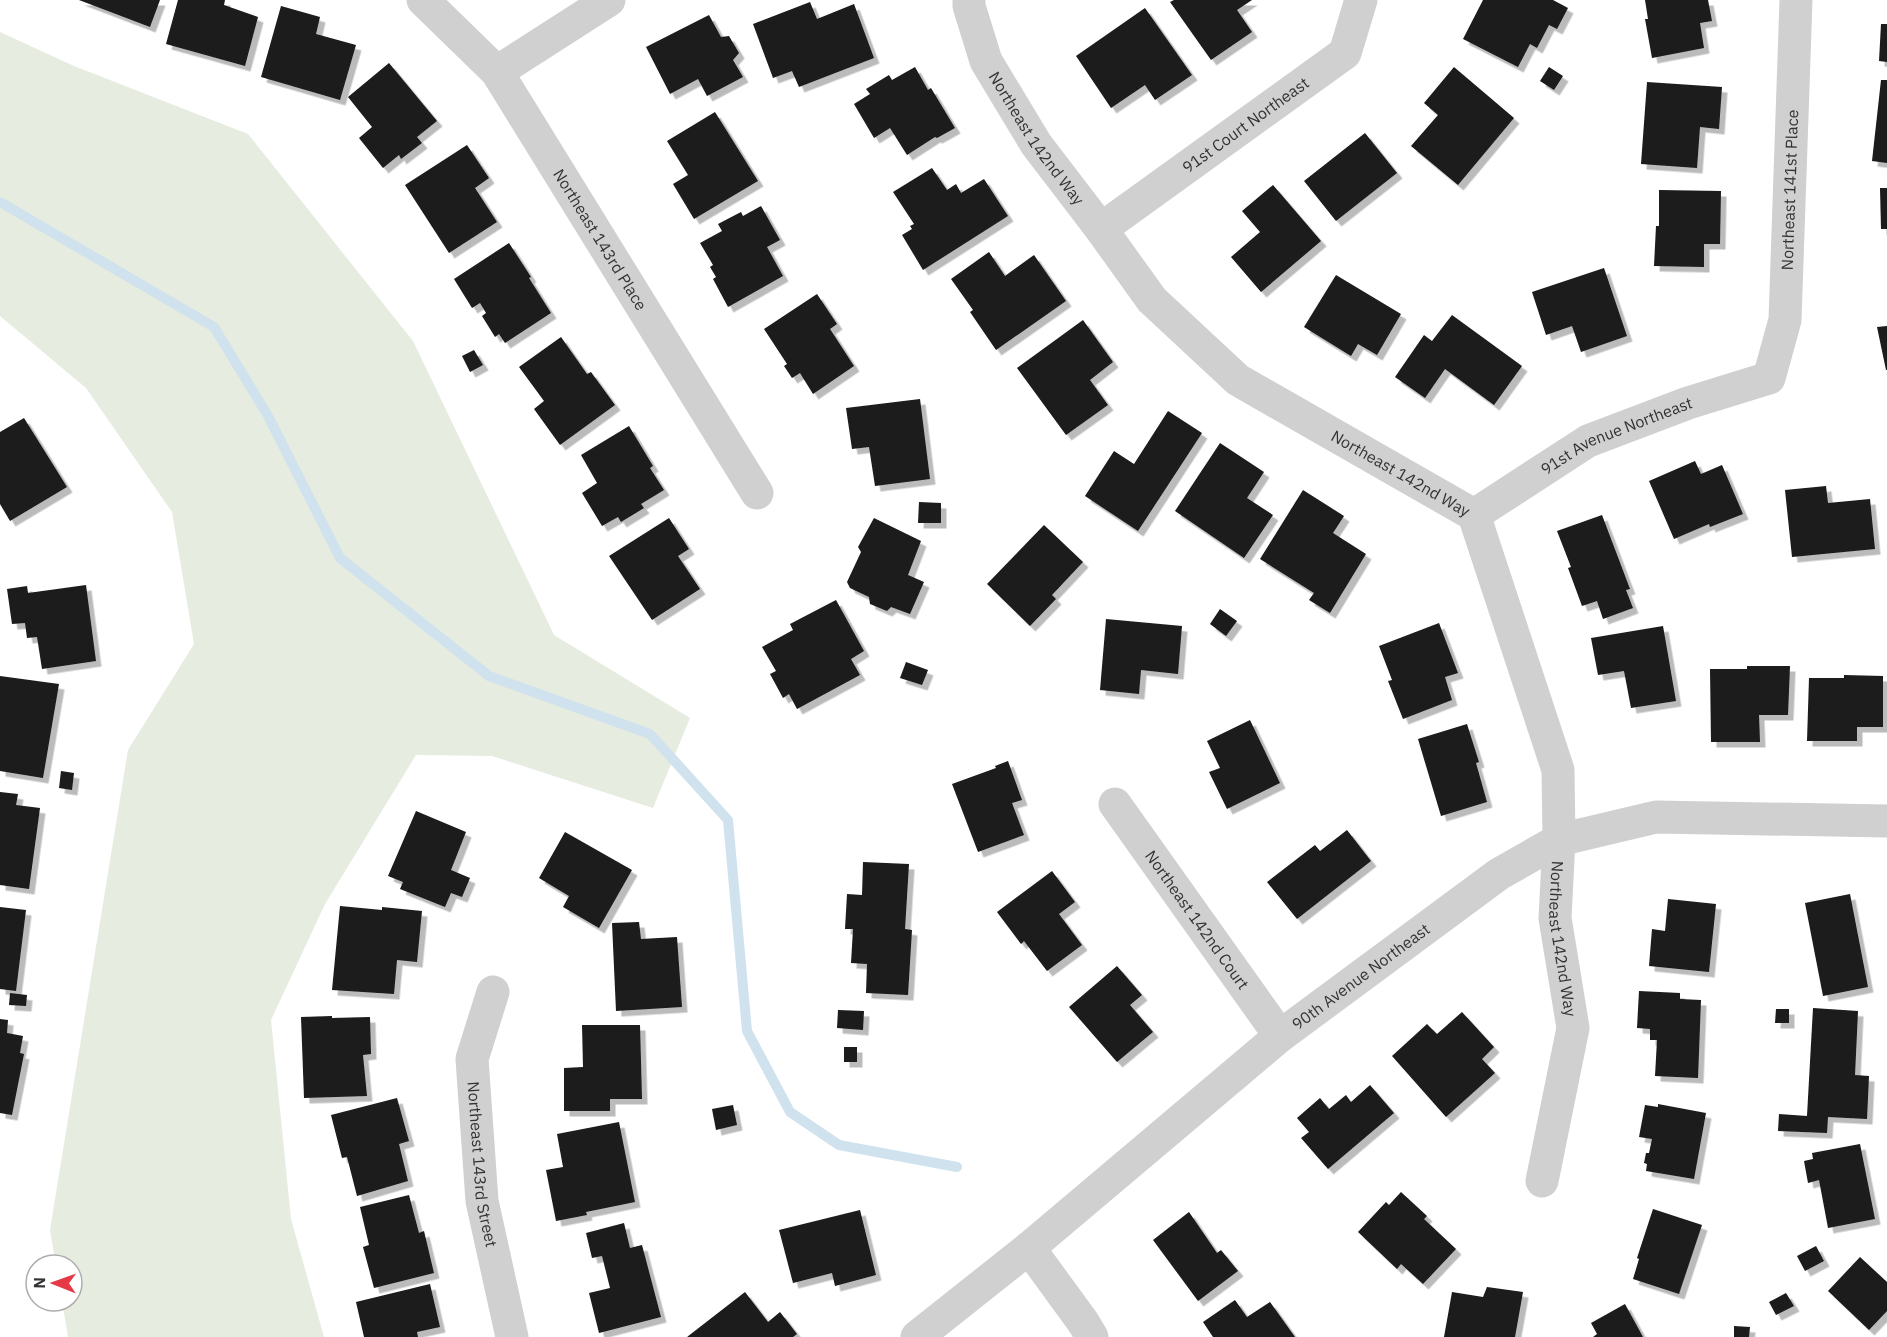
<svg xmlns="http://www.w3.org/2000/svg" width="1887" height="1337" font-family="'IBM Plex Sans',sans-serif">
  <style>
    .green { fill: #e6ecdf }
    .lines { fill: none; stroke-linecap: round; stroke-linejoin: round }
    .stream { stroke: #cfe2ee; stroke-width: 10 }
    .building { fill: #1a1a1a; filter: url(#shadow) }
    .minor { stroke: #d0d0d0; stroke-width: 33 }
    .tertiary { stroke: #d0d0d0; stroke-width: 33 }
    .labels { text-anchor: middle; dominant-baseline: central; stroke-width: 6; stroke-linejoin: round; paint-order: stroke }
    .street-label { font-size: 16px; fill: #333; stroke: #fff }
  </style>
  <defs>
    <filter id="shadow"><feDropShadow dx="5.5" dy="5.5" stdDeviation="0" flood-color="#0004"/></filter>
  </defs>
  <rect width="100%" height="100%" fill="#fff"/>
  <path class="green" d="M0,32L74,66L248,134L413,341L554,635L690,718L653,808L492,756L416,755L325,904L271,1020L291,1219L324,1337H68L62,1301H72V1265H56L50,1230L128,750L194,644L172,512L86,388L0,316Z"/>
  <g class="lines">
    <path class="stream" d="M0,202L214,327L268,416L340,558L489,676L650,734L728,820L747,1031L790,1112L839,1145L957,1167"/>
  </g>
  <path class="building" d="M79,0H160L150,27Z
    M178,0H225L224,5L258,17L245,66L166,44Z
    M1174,0H1252L1237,10L1252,32L1211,60L1170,2Z
    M1483,0H1553L1568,8L1557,29L1549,25L1537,48L1530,44L1518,67L1463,39Z
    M1645,0H1708L1712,21L1700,23L1704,48L1652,58L1645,19H1648Z
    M810,2L817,19L854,4L874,58L799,87L792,71L773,78L753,24Z
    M281,6L320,17L316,34L356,45L340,100L261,77Z
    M1145,8L1192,75L1155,100L1145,85L1111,108L1076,56Z
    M709,15L721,37L729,36L739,53L733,60L743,77L707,96L698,79L670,94L646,47Z
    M1881,24H1887V62L1879,61Z
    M389,63L437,121L417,137L422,143L401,159L399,155L383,168L359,138L372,127L348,97Z
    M915,67L928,90L931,88L955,128L937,138L935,137L907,155L890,128L874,138L854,104L870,94L866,89L889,75L892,80Z
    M1454,67L1514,118L1458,185L1411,146L1438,115L1424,103Z
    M1549,67L1563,76L1554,90L1540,81Z
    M1881,80H1887V163L1872,161Z
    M1647,82L1722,87L1719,129L1700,127L1697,168L1641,164Z
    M715,112L758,181L694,219L673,184L688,175L667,141Z
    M1365,133L1397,173L1336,221L1304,181Z
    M467,145L489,178L475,188L497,222L449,253L405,185Z
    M932,168L947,190L956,184L961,193L984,179L1008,216L923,270L902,235L912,229L910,226L914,224L893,192Z
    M1273,185L1321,241L1261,292L1231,257L1260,232L1242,211Z
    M1880,188H1887V229H1881Z
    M1659,190L1721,191L1720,244H1704V267L1654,266L1656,226H1659Z
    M761,206L780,240L767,247L783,276L728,307L713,279L716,277L710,267L713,265L700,243L722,231L718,224L741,212L743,216Z
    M509,243L531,277L529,278L551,313L505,343L499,334L495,337L482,316L486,313L480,303L472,308L454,279Z
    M989,252L1005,276L1034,255L1066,301L996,350L970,312L973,310L951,279Z
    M1604,268L1627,336L1581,352L1572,326L1546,335L1532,292Z
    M1336,275L1401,314L1377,355L1358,344L1351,356L1304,327Z
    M817,294L837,324L830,329L854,366L813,394L800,373L792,378L784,366L787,364L764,329Z
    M1452,315L1522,366L1494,405L1445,369L1425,398L1395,377L1424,335L1432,341Z
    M1083,320L1113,362L1090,380L1108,405L1066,435L1017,368Z
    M1887,326V370H1886L1877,327Z
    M561,337L587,374L591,372L615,405L560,445L534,409L544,401L519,367Z
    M474,350L483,365L470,372L462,356Z
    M920,399L930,479L875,486L869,447L852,449L846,408Z
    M1168,411L1202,433L1138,531L1085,496L1114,451L1134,464Z
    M24,418L67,487L10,521L0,504V432Z
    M629,426L653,466L650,468L664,490L641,504L644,508L621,522L618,517L602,526L582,493L597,483L581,455Z
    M1220,443L1264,472L1247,498L1273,515L1244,558L1175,511Z
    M1695,461L1701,474L1722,465L1743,514L1710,527L1709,524L1674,539L1649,481Z
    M1826,486L1828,503L1870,499L1875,549L1792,557L1785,490Z
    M1303,490L1344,516L1333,533L1366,554L1330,613L1309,600L1314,593L1260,559Z
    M919,502L941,503V523H918Z
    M1602,515L1630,589L1626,590L1633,608L1603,619L1597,601L1582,606L1568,568L1571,567L1557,531Z
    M669,518L689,549L678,556L700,589L652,620L609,556Z
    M874,518L921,541L908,575L924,582L910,614L891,607L887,611L870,604L869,597L850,588L847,582L861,552L858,547Z
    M1044,525L1083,562L1052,595L1056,599L1030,626L987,584Z
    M86,585L96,661L42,669L37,637L27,638L25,623L12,624L7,589L27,586L28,593Z
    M836,600L864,651L851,659L860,675L797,709L789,694L783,698L770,674L776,671L762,647L793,630L790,624Z
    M1220,609L1237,621L1226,636L1210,624Z
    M1106,619L1182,626L1178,674L1141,670L1139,694L1100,690Z
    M1439,623L1458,673L1445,677L1452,700L1403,719L1388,681L1392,680L1379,646Z
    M1663,626L1676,701L1631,708L1624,671L1598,675L1591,638Z
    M906,662L928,670L922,685L900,678Z
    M1747,666H1790L1788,715H1759L1760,742H1711L1710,669H1747Z
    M1844,675L1883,676V727H1857V741H1807L1809,678H1844Z
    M0,676L59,684L43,778L0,771Z
    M1250,720L1280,783L1227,809L1209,772L1220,768L1207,741Z
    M1467,724L1479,762L1476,763L1487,802L1441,816L1418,739Z
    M1008,761L1022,800L1012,803L1024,835L978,852L952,784L996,768L995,766Z
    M61,771L74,773L72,790L59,788Z
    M0,792L18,794L16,805L40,808L29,889L0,885Z
    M416,811L466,832L451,870L470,878L462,897L451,893L445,907L400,889L403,882L388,876Z
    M1347,830L1371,861L1297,919L1267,882L1315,845L1320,851Z
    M565,832L632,870L599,928L563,907L569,896L539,878Z
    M863,862L909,864L905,929L912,930L908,995L866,993L867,964L851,963L853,929H845L847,894L862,895Z
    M1052,871L1075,902L1059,914L1082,945L1047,971L1024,941L1021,944L997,912Z
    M1850,894L1868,987L1823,996L1805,903Z
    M1668,899L1716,904L1709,972L1649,966L1652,929L1665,931Z
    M340,906L382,910V907L422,911L417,962L397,960L394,994L332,990Z
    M0,907L26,910L16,991L0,989Z
    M639,922L641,939L677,937L682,1007L616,1011L612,923Z
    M1117,966L1142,995L1130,1005L1153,1032L1117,1062L1069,1007Z
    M1639,991L1680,993V999L1701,1000L1698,1078L1655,1076L1657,1040H1650V1029L1637,1028Z
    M10,993L27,995L26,1006L9,1005Z
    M1813,1008L1858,1011L1855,1075L1869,1076L1867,1119L1828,1117L1827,1133L1778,1131L1779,1114L1807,1116Z
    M1776,1009H1789V1023H1775Z
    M838,1010L864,1011L863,1030L837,1028Z
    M1462,1012L1494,1047L1482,1059L1495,1073L1446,1117L1392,1056L1427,1024L1437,1034Z
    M332,1016V1018L370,1017L371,1054L363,1055L367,1096L304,1098L301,1017Z
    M0,1019L8,1020L7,1033L23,1036L20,1053L24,1054L12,1115L0,1113Z
    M582,1025H640L642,1099H610V1111H564V1068L583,1067Z
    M844,1047H857V1062H844Z
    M1370,1085L1394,1113L1328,1169L1301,1138L1309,1132L1297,1118L1320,1098L1329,1109L1346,1095L1351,1102Z
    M397,1098L409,1141L399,1144L408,1181L357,1196L347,1157L342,1158L331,1115Z
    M1658,1104L1706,1113L1694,1179L1646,1171L1647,1164L1644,1163L1646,1153H1649L1652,1139L1639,1137L1645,1105L1658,1107Z
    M733,1105L737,1125L716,1130L712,1109Z
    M619,1122L635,1202L586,1212L587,1215L556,1221L546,1170L563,1167L557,1134Z
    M1860,1144L1875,1219L1828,1228L1819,1180L1808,1183L1804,1161L1813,1159L1812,1153Z
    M1401,1192L1427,1216L1424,1219L1456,1249L1423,1284L1401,1264L1397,1269L1358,1232L1386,1202L1389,1205Z
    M409,1195L419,1233L424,1231L434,1273L374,1288L363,1247L369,1245L360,1207Z
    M1653,1209L1702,1225L1679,1294L1633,1279L1639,1259L1637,1258Z
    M860,1210L876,1275L835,1286L832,1273L793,1283L779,1230Z
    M1189,1212L1217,1253L1221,1250L1238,1271L1198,1301L1153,1240Z
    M624,1223L630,1248L642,1245L661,1317L599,1333L589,1293L610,1288L602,1256L592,1258L586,1233Z
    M1816,1246L1824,1261L1805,1271L1797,1256Z
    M1860,1257L1887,1282V1311L1869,1330L1828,1291Z
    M430,1284L440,1327L417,1332L418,1337H364L356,1302Z
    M1487,1287L1523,1292L1515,1337H1444L1452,1292L1483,1297Z
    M745,1292L768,1322L780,1312L797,1334L793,1337H687Z
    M1786,1293L1794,1306L1776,1315L1769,1302Z
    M1235,1300L1247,1317L1270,1302L1295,1337H1213L1203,1322Z
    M1625,1304L1643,1337H1593L1597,1334L1591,1323Z
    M1734,1326L1750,1327L1749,1337H1734Z"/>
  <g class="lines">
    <g class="minor">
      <path id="s1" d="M423,0L497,72L757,493"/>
      <path id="s2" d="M969,0V6L986,61L1036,144L1101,229L1152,300L1238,380L1474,515L1558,770L1559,840L1555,918L1573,1028L1542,1181"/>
      <path d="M497,72L609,0"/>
      <path id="s3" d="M1101,229L1345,53L1361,0"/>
      <path id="s4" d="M1474,515L1588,441L1688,403L1769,378L1785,320L1796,0"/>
      <path id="s5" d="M1115,804L1280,1036"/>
      <path id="s6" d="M493,992L472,1059L482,1201L512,1337"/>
      <path d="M1029,1248L1083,1322L1092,1337"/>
    </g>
    <path class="tertiary" id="s7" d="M917,1337L1029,1248L1280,1036L1499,874L1559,840L1656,817L1887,821"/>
  </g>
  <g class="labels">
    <g class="street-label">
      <text stroke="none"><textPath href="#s3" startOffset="178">91st Court Northeast</textPath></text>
      <text stroke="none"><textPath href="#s2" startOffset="156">Northeast 142nd Way</textPath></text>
      <text stroke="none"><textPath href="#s4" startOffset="518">Northeast 141st Place</textPath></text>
      <text stroke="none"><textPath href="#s1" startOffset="300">Northeast 143rd Place</textPath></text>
      <text stroke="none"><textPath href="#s4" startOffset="164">91st Avenue Northeast</textPath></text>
      <text stroke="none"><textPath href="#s2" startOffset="660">Northeast 142nd Way</textPath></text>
      <text stroke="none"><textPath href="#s5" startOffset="142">Northeast 142nd Court</textPath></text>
      <text stroke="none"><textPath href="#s2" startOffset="1182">Northeast 142nd Way</textPath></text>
      <text stroke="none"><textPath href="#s7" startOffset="572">90th Avenue Northeast</textPath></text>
      <text stroke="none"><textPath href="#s6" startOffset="176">Northeast 143rd Street</textPath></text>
    </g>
  </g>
  <g transform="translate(54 1283) rotate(271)"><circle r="28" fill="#ffffff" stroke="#adadad" stroke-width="1.5"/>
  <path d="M0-4.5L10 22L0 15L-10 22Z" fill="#e63946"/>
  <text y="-9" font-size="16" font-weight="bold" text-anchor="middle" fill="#333333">N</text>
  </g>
</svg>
